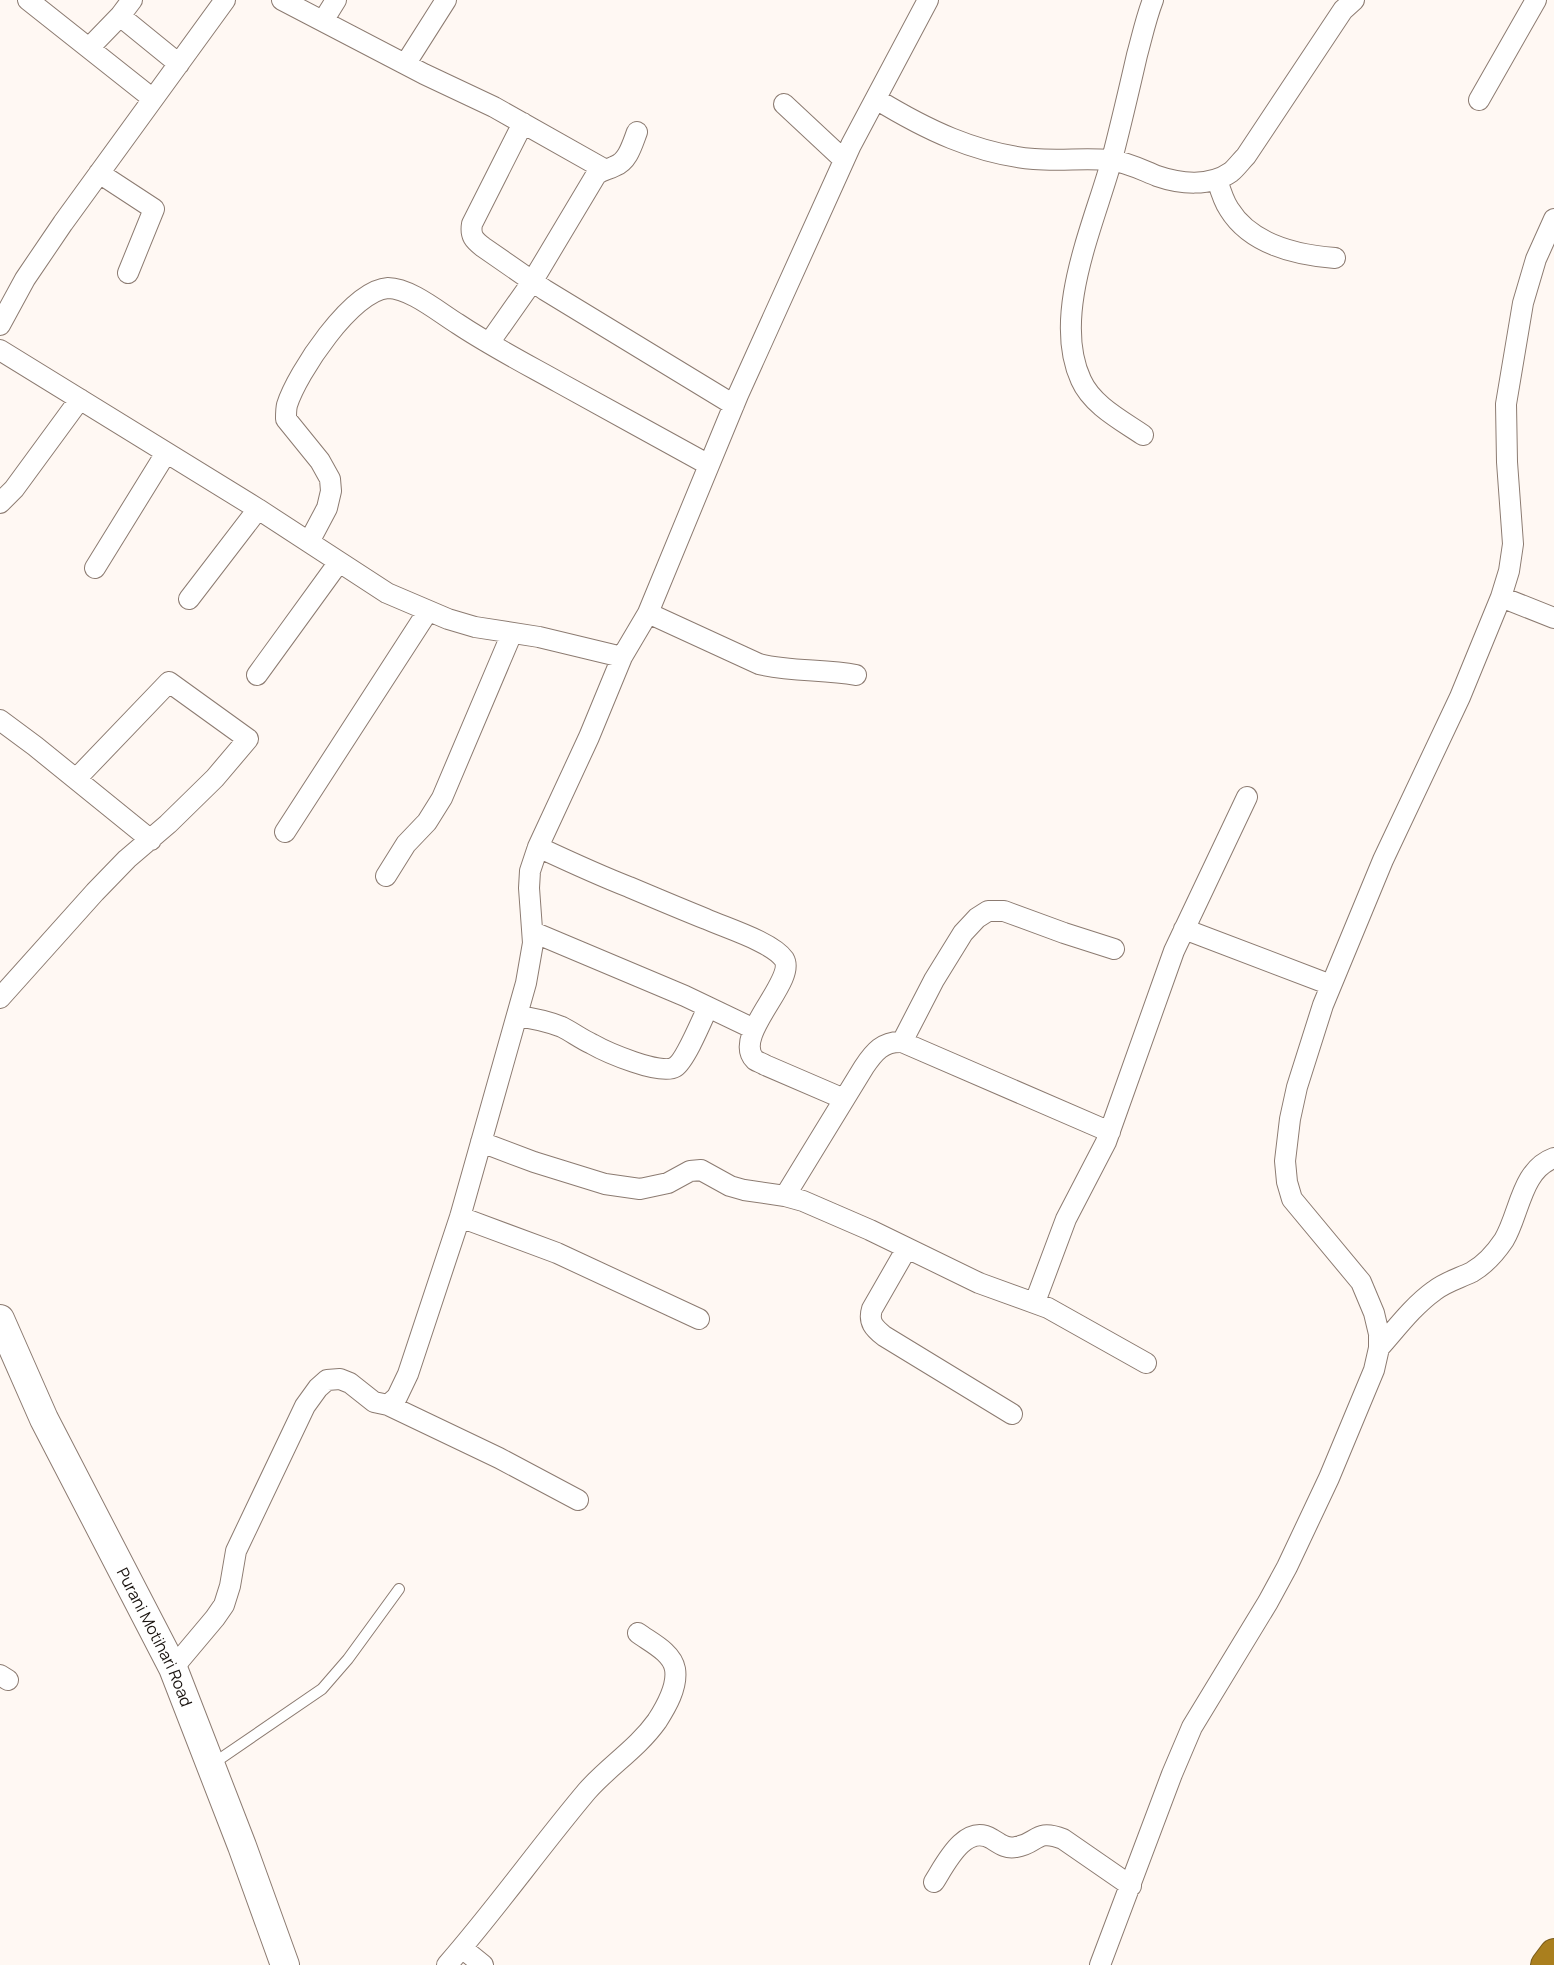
<svg xmlns="http://www.w3.org/2000/svg" width="1554" height="1965" font-family="Manrope,sans-serif">
  <style>
    .lines { fill: none; stroke-linecap: round; stroke-linejoin: round }
    .lane-casing { stroke: #8c7b71; stroke-width: 12 }
    .street-casing { stroke: #8c7b71; stroke-width: 22 }
    .secondary-casing { stroke: #8c7b71; stroke-width: 30 }
    .highway-casing { stroke: #775919; stroke-width: 30 }
    .lane { stroke: #fff; stroke-width: 10 }
    .street { stroke: #fff; stroke-width: 20 }
    .secondary { stroke: #fff; stroke-width: 28 }
    .highway { stroke: #aa7f1e; stroke-width: 28 }
    .labels { text-anchor: middle; dominant-baseline: central; stroke-width: 5; stroke-linejoin: round; paint-order: stroke }
    .street-label { font-size: 16px; fill: #19130f; stroke: #fff8f3 }
  </style>
  <rect width="100%" height="100%" fill="#fff8f3"/>
  <g class="lines">
    <g class="lane-casing">
      <path id="lane" d="M211,1765L322,1689L348,1659L399,1589"/>
    </g>
    <g class="street-casing">
      <path id="street" d="M28,0L153,99
        M282,0L424,74L494,107L604,169
        M120,16L179,64
        M323,21L336,0
        M89,48L120,16L132,0
        M406,63L446,0
        M876,99C925,129 976,154 1034,159C1059,161 1085,158 1110,160C1127,162 1142,170 1157,176C1180,184 1210,187 1231,172C1236,168 1241,161 1246,156L1343,10L1354,0
        M1479,100L1536,0
        M784,104L844,160
        M523,123L472,224C470,236 474,240 483,247L545,290L734,405
        M99,173L154,209L128,273
        M1217,179C1220,189 1223,200 1229,209C1251,245 1296,255 1335,258
        M0,325L25,279L63,223L225,0
        M489,343L532,282L596,175C603,169 608,170 615,166C628,161 632,145 637,132
        M0,350L258,509L387,593L448,619L475,627L539,637L622,657
        M1143,435C1121,420 1092,405 1081,380C1051,315 1095,222 1112,159C1121,124 1129,90 1137,55C1142,37 1146,18 1153,0
        M0,503L14,489L80,399
        M309,542L327,508L331,491L330,479L320,461L286,419C286,414 286,409 287,405C297,373 352,290 388,288C410,288 440,313 458,324C491,346 526,364 560,383C610,410 659,438 709,465
        M95,568L166,453
        M1501,597L1554,618
        M189,599L258,509
        M648,613L759,664C791,672 824,669 856,675
        M257,675L339,562
        M0,720L35,746L151,840
        M285,832L428,611
        M538,847C568,861 598,875 629,887C655,898 681,909 706,919C726,928 772,942 784,959C797,981 731,1036 755,1060C758,1062 762,1063 765,1065L844,1099
        M386,876L406,844L427,822L442,798L512,633
        M1184,929L1331,985
        M533,932L685,996L754,1029
        M0,998L95,892L127,859L168,824L215,778L248,739L169,682L76,779
        M517,1016C532,1018 547,1021 562,1027C572,1032 581,1039 592,1044C606,1052 661,1076 675,1067C685,1061 702,1020 708,1007
        M902,1042L934,980L963,933L977,918L988,911H1004L1064,933L1114,949
        M481,1142L534,1162L605,1184L640,1189L668,1183L690,1171L701,1170L730,1186L744,1190L785,1196L803,1201L870,1230L979,1283L1048,1308L1146,1363
        M785,1196L864,1067C874,1052 883,1041 902,1042L1110,1132
        M460,1217L557,1253L699,1319
        M907,1248L872,1309C868,1322 874,1328 884,1336L1012,1414
        M1035,1302L1066,1219L1106,1142L1174,951L1247,797
        M1379,1348C1396,1329 1413,1306 1434,1291C1445,1282 1460,1278 1472,1272C1484,1265 1496,1252 1504,1240C1520,1213 1521,1170 1554,1158
        M388,1405L499,1458L578,1500
        M173,1668L215,1618L224,1605L230,1586L236,1551L305,1406L318,1388L327,1380L340,1379L350,1383L374,1402L388,1405L397,1397L408,1374L460,1217L526,983L533,943L529,888L530,871L538,847L589,737L622,657L648,613L738,395L851,145L928,0
        M0,1675L8,1680
        M934,1882C946,1863 965,1823 992,1839C1000,1844 1006,1849 1016,1847C1038,1844 1035,1828 1063,1839L1131,1886
        M462,1948L483,1965
        M447,1965C496,1909 539,1848 587,1791C609,1766 637,1749 657,1721C666,1707 678,1687 675,1669C672,1652 650,1642 638,1633
        M1100,1965L1172,1774L1192,1727L1268,1602L1287,1567L1329,1478L1374,1370L1379,1348V1334L1374,1313L1361,1282L1292,1199L1287,1182L1285,1161L1290,1119L1297,1087L1323,1005L1383,860L1460,697L1501,597L1509,571L1513,544L1507,462L1506,404L1523,303L1536,259L1554,219"/>
    </g>
    <g class="secondary-casing">
      <g id="secondary">
        <path id="s1" d="M0,1319L44,1419L173,1668L242,1846L285,1965"/>
      </g>
    </g>
    <g class="highway-casing">
      <path id="highway" d="M1545,1965L1554,1953"/>
    </g>
    <use href="#lane" class="lane"/>
    <use href="#street" class="street"/>
    <use href="#secondary" class="secondary"/>
    <use href="#highway" class="highway"/>
  </g>
  <g class="labels">
    <g class="street-label">
      <text stroke="none"><textPath href="#s1" startOffset="354">Purani Motihari Road</textPath></text>
    </g>
  </g>
</svg>
